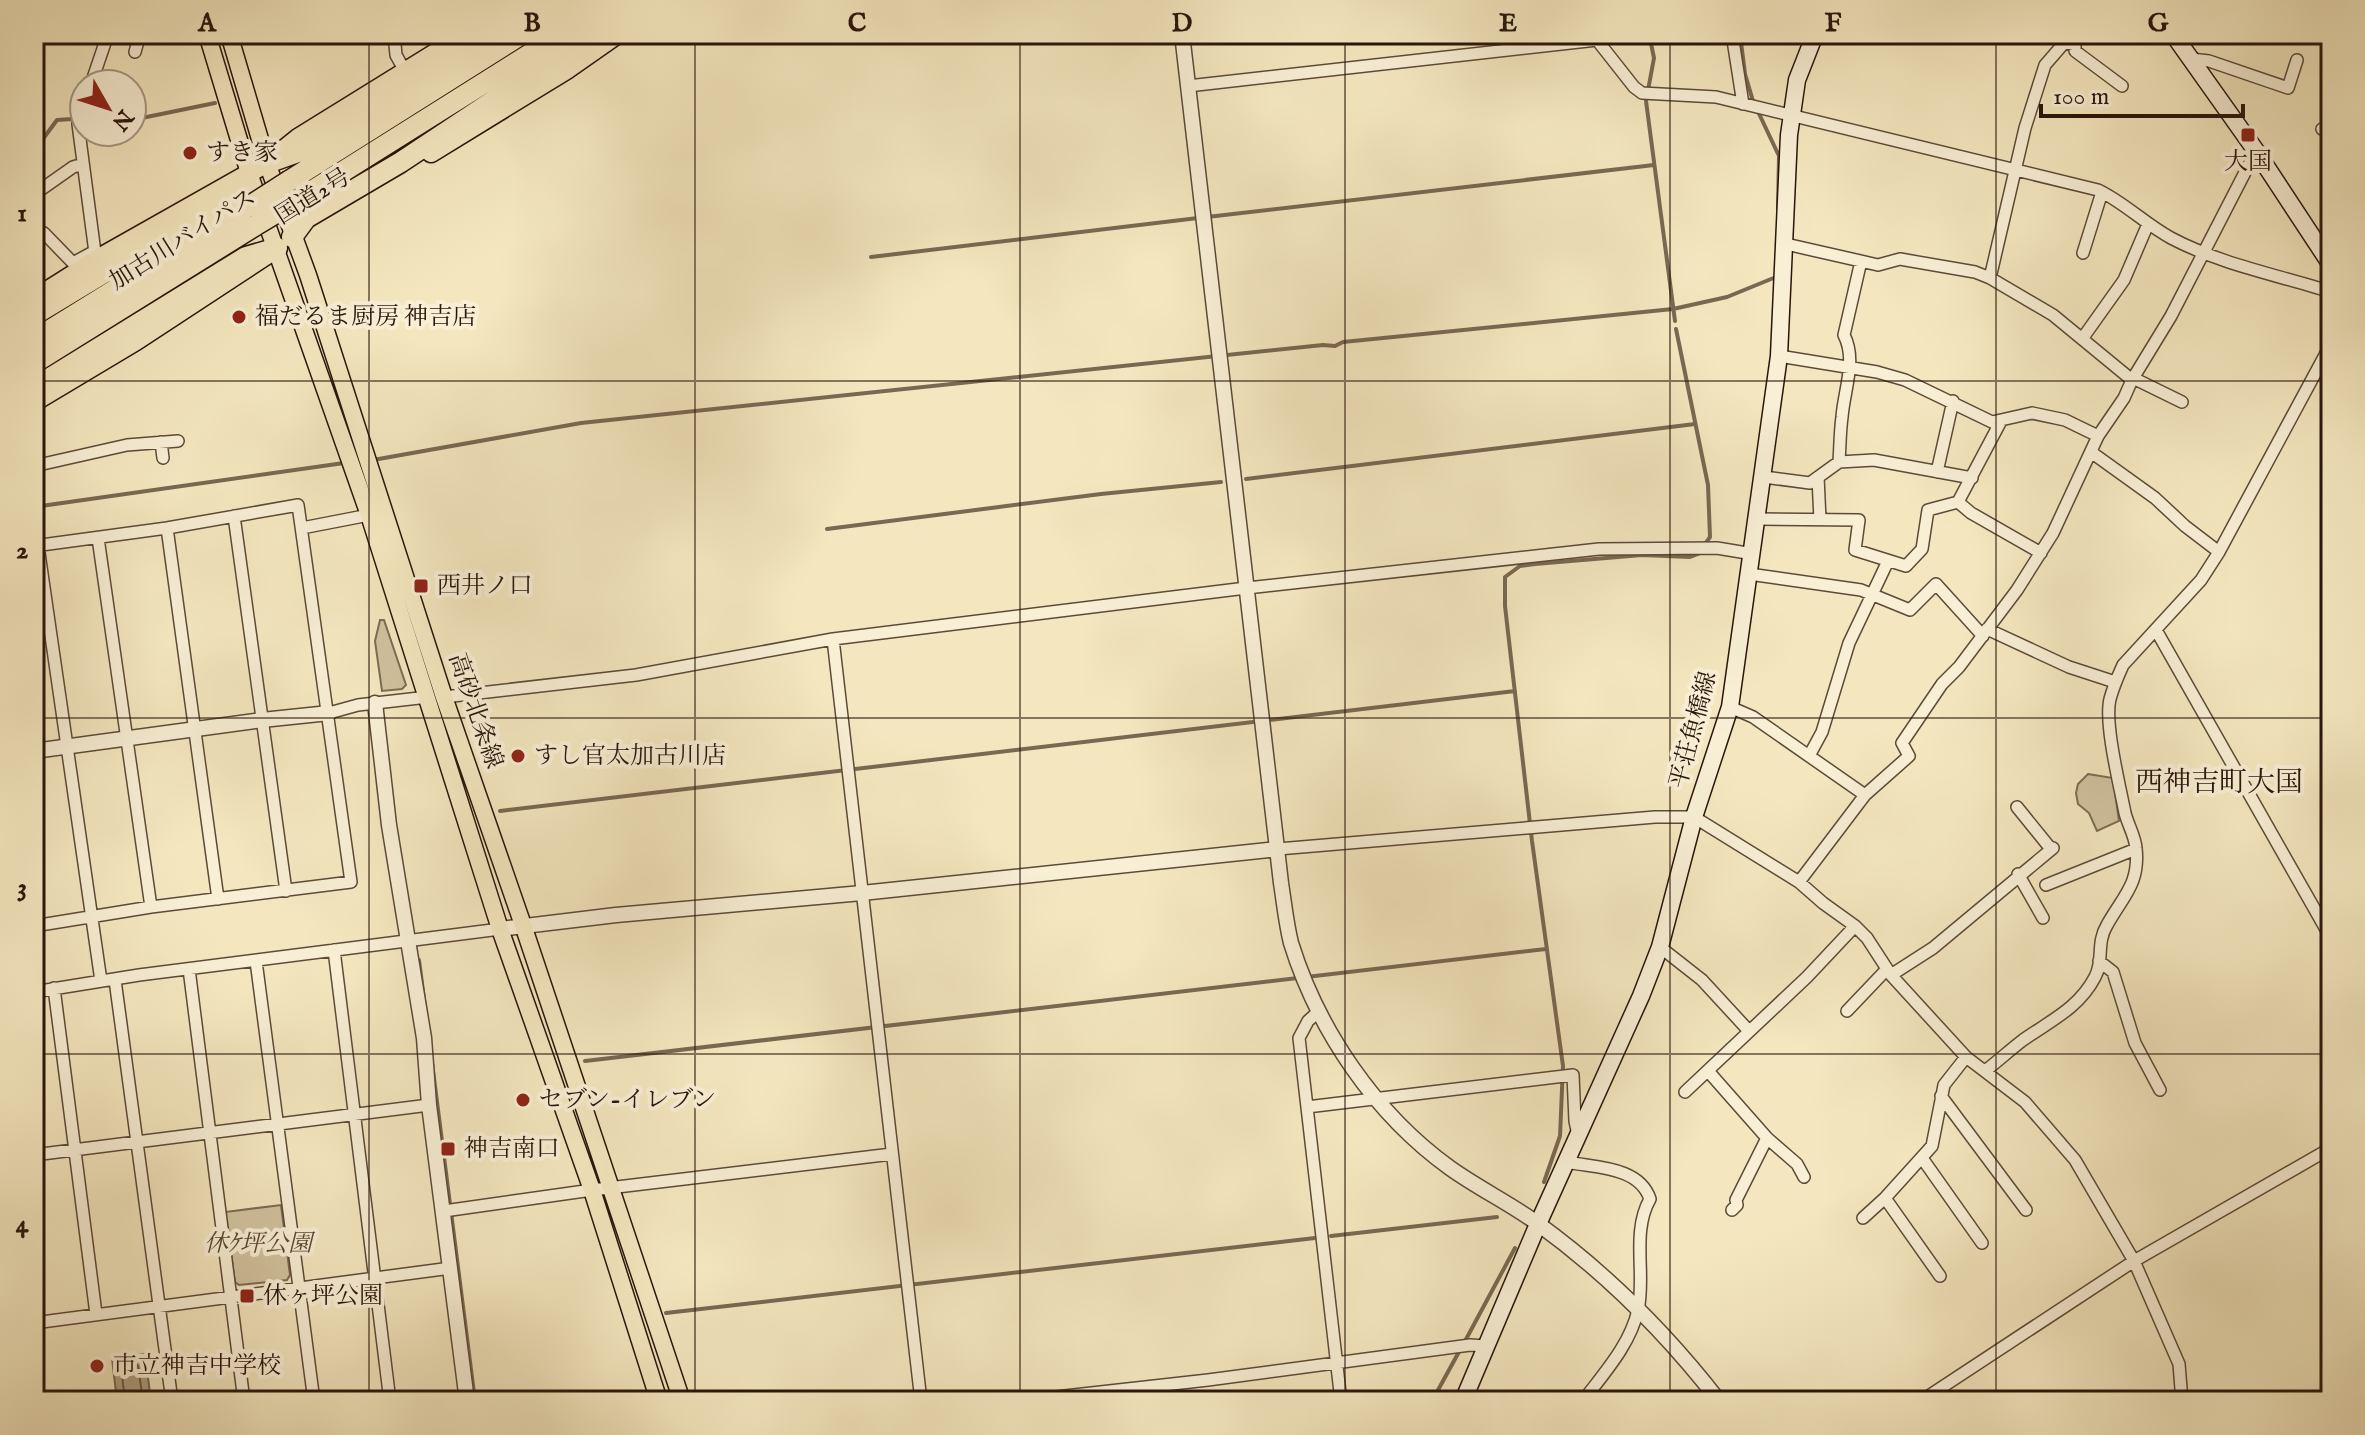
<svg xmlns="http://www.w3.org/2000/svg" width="2365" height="1435" font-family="'IM FELL English','Noto Serif JP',serif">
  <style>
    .green { fill: #d1c3a0; stroke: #7d6c56; stroke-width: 2 }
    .water { fill: #afa082; stroke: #796852; stroke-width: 2 }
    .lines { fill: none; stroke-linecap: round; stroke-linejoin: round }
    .shore { stroke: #6c5a46; stroke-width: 2 }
    .stream { stroke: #796852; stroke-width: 4 }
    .minor-casing { stroke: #5c4a38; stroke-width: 14 }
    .tertiary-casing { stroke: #5c4a38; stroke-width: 17 }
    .secondary-casing { stroke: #29150b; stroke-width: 19 }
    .primary-casing { stroke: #29150b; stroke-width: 19 }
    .trunk-casing { stroke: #29150b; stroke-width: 21 }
    .motorway-casing { stroke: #29150b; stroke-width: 23 }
    .minor { stroke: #f8efd5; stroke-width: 11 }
    .tertiary { stroke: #f8efd5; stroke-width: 14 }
    .secondary { stroke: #f8efd5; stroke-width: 16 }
    .primary { stroke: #f4e7bf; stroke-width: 16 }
    .trunk { stroke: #f4e7bf; stroke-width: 18 }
    .motorway { stroke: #f4e7bf; stroke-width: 20 }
    .motorway-bridge-casing { stroke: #29150b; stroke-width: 23; stroke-linecap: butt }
    .motorway-bridge { stroke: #f4e7bf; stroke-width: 20 }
    .grid { fill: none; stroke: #29150b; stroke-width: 2; stroke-opacity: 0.55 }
    .poi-dot { fill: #8f2418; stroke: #f8efd5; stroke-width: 3 }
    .labels { text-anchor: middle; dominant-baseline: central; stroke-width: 8; stroke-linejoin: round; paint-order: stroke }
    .poi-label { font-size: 24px; fill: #29150b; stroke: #f8efd5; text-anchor: start }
    .street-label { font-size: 24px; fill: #29150b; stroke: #f8efd5 }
    .park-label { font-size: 24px; font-style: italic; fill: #5b4938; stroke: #f8efd5 }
    .quarter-label { font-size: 28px; fill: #29150b; stroke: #f8efd5 }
    .neatline { fill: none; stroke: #29150b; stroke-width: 3 }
    .grid-label { font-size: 26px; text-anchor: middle; font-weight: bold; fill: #29150b }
  </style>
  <rect width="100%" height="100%" fill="#f4e7bf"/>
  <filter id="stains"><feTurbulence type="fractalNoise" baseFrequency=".0025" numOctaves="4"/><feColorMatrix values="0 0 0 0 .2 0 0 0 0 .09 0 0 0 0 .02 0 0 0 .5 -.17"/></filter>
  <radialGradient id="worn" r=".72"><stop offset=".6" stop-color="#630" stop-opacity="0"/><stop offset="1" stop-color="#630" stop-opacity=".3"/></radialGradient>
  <path class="green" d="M380,620H384L406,685L402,689L382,691L375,641Z
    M2088,774L2113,778L2119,821L2097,831L2089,813L2078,804L2076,793L2078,784Z
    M281,1205L290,1275L287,1280L239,1285L235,1282L225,1212Z"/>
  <path class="water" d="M145,1354L151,1401H117L112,1358Z"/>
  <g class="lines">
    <path class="shore" d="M125,1401L121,1367L134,1363L138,1366L143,1401"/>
    <path class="stream" d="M1649,34L1654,58L1646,101L1675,321
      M1740,34L1745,74L1753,101L1779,156L1778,208
      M132,120L215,103
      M34,151L57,120L72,119L84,127
      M1207,217L1654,165
      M871,257L1198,218
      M373,460L581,423L1323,345L1335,346L1343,342L1673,309L1727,297L1776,277
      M1246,479L1695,424
      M34,507L344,463
      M827,529L1101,494L1221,482
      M500,811L1515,691
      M419,960L475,1401
      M585,1061L1546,949
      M1544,1182L1560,1136L1563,1066L1532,841L1505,606V577L1520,566L1535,564L1642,555L1690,557L1698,554L1710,537L1708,485L1676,329
      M1331,1236L1497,1217
      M666,1313L1315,1238
      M1464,1343L1515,1248
      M1432,1401L1460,1350"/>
    <g class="minor-casing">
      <path id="minor" d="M394,34L396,55L406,73
        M1732,34L1743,104
        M2053,34L2065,42L2075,45V51L2122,86
        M135,52L140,34
        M2191,59L2209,61L2288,88L2297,60
        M91,84L108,34
        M1188,86L1597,40L1634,87L1642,93L1716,97L2098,190C2125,203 2145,224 2171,238C2220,264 2278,275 2331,292
        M84,104L78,124L96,260
        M2322,129L2331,133
        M36,193L73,167L83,164
        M44,233L73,263L95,251
        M1786,244L1878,265L1900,259L1975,272L1990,278L2053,315L2132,380
        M2083,253L2102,192
        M1990,278L2025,128L2045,65L2065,42
        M2082,339L2124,280L2148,224
        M1779,356L1877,372L1905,380L1992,422L2032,413L2065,420L2098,436
        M2133,378L2182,402
        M161,442L163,458
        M2091,452L2155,498L2185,526L2219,552
        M1839,462C1840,447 1840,431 1842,417C1844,390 1857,360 1844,335L1861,261
        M34,466L127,445L178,441
        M1937,472L1953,401
        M1764,477L1810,483L1839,462L1874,460L1972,478
        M1818,477L1820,520
        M1958,502L2001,421
        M234,516L286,891
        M1758,519L1859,520L1855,550L1906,566L1922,549L1928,510L1958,502L1971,513L2041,553
        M167,528L218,899
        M302,528L369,515
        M98,538L151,907
        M34,546L167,528L298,505L351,882L151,907L34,926
        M38,546L101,981
        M1749,574L1861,590L1910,610L1936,584L1983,636
        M1987,629L2069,667L2115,682
        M2156,630L2331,938
        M833,639L921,1401
        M444,697L636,675L833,639L1238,589L1599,549L1717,548L1753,554
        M1730,707L1753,717L1865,795
        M329,713L358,705L428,697
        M1809,756L1822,732L1849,643L1888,561
        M2017,807L2051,849
        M1278,849L1655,817H1694L1799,882L1823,903L1855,926L1867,938L1891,975L1966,1057L2025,1102L2075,1160L2134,1261L2179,1364L2182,1401
        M2018,874L2043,918
        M1799,882L1865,795L1909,756L1902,743L1942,684L1959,667L2017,590L2053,533L2098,436L2124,398L2132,380L2171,316L2256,151
        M2046,885L2136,849
        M1660,947L1702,980L1749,1031
        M334,950L390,1401
        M256,961L314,1401
        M2099,961L2113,972L2135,1043L2160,1090
        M189,969L244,1401
        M1891,975L1933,948L2053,848
        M115,980L172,1401
        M54,988L96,1314
        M34,992L139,975L500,929
        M1319,1011L1308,1021L1299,1038L1341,1401
        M1847,1011L1887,969
        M1708,1071L1767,1138L1797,1164L1804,1177
        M1985,1071C1998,1061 2010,1050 2023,1040C2050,1021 2079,1008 2095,977C2104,961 2096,943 2107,925C2123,896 2140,884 2136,848C2135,836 2128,825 2125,813C2120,787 2104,723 2110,699C2113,688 2118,676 2123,665L2201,580L2219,552L2331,344
        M1685,1092L1807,977L1855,926
        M1941,1096L2026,1210
        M1307,1107L1573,1075L1575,1121L1578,1135
        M34,1155L429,1105
        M1922,1158L1982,1243
        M1567,1162C1595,1168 1639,1166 1650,1199C1631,1232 1646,1276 1638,1310C1630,1345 1604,1373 1583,1401
        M1885,1198L1940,1276
        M1732,1210L1737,1205L1736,1200L1767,1138
        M444,1211L592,1190L892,1154
        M1863,1218L1885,1198L1932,1146L1944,1085L1966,1057
        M34,1323L451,1268
        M1020,1401L1208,1380L1470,1345L1486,1346
        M1921,1401L2134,1261L2331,1148"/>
    </g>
    <g class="tertiary-casing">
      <path id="tertiary" d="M1182,34L1281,883C1284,902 1286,923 1291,943C1318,1030 1375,1114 1450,1168C1478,1188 1509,1203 1537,1223C1606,1273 1667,1334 1719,1401
        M375,703L389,825L424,1038L429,1105L467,1401
        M34,751L262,720L329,713
        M500,929L616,915L862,893L1278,849"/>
    </g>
    <g class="secondary-casing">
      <path id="secondary" d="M2173,34L2256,151L2331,265
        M1463,1401L1538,1224L1641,996L1660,947L1694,817L1730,707L1779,356L1789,135L1797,80L1815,34"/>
    </g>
    <g class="primary-casing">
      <path id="primary" d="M207,34L249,173L369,515L500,929L592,1190L659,1401
        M229,34L267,163L308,275L444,697L524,928L682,1401"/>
    </g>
    <g class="trunk-casing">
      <path id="trunk" d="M431,153L568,69L618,34
        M34,299L99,258L267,163L298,138L466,34
        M34,402L136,341L270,253"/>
    </g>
    <g class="motorway-casing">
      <path id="motorway" d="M267,163L306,149L485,34
        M289,181L522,34
        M296,201L562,34
        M292,237L306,218L401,162L594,34
        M34,315L236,193L249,173
        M34,340L250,206
        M34,363L256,225
        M34,388L246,257L277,248"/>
    </g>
    <use href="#minor" class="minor"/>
    <use href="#tertiary" class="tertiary"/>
    <use href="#secondary" class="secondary"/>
    <use href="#primary" class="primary"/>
    <use href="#trunk" class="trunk"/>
    <use href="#motorway" class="motorway"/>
    <g class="motorway-bridge-casing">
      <path id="motorway-bridge" d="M250,206L289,181
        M256,225L296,201"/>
    </g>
    <use href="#motorway-bridge" class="motorway-bridge"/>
  </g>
  <path class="grid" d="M369,34V1401M695,34V1401M1020,34V1401M1345,34V1401M1670,34V1401M1996,34V1401M34,381H2331M34,718H2331M34,1054H2331"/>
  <g class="poi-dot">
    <rect x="2240" y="127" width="16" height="16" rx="4"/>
    <circle cx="190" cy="153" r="8"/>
    <circle cx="239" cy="317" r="8"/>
    <rect x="413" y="578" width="16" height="16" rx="4"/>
    <circle cx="518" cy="756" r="8"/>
    <circle cx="523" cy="1100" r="8"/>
    <rect x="440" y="1141" width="16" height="16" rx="4"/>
    <rect x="239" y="1288" width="16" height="16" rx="4"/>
    <circle cx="97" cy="1366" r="8"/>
  </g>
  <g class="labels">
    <g class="poi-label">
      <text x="206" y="153">すき家</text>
      <text x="2248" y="162" text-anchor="middle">大国</text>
      <text x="255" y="317">福だるま厨房 神吉店</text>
      <text x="437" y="586">西井ノ口</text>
      <text x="534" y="756">すし官太加古川店</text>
      <text x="539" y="1100">セブン-イレブン</text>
      <text x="464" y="1149">神吉南口</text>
      <text x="263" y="1296">休ヶ坪公園</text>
      <text x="113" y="1366">市立神吉中学校</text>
    </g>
    <g class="street-label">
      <text transform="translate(313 197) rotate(-32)">国道2号</text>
      <text transform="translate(183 240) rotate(-32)">加古川バイパス</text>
      <text transform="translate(475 711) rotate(71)">高砂北条線</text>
      <text transform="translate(1694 730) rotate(-75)">平荘魚橋線</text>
    </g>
    <g class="park-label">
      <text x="258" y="1244">休ｹ坪公園</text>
    </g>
    <g class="quarter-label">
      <text x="2219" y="783">西神吉町大国</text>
    </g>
  </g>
  <rect width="2365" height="1435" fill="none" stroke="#f4e7bf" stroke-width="88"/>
  <g transform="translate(108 108) rotate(129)"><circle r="38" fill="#f8efd5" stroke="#a59884" stroke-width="2"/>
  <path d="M0-6L14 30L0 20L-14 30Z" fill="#8f2418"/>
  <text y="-12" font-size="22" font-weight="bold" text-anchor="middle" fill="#29150b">N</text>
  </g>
  <path d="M2041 104v12h202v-12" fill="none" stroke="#29150b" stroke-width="4"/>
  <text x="2053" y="104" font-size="24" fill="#29150b" stroke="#f8efd5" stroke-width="6" paint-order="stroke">100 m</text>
  <rect x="44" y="44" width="2277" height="1347" class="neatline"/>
  <g class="grid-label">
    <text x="207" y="31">A</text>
    <text x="532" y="31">B</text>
    <text x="857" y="31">C</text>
    <text x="1182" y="31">D</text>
    <text x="1508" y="31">E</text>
    <text x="1833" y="31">F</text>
    <text x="2158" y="31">G</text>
    <text x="22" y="221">1</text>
    <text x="22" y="558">2</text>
    <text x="22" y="895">3</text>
    <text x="22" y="1232">4</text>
  </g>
  <rect width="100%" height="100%" filter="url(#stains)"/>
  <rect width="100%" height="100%" fill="url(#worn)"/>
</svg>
